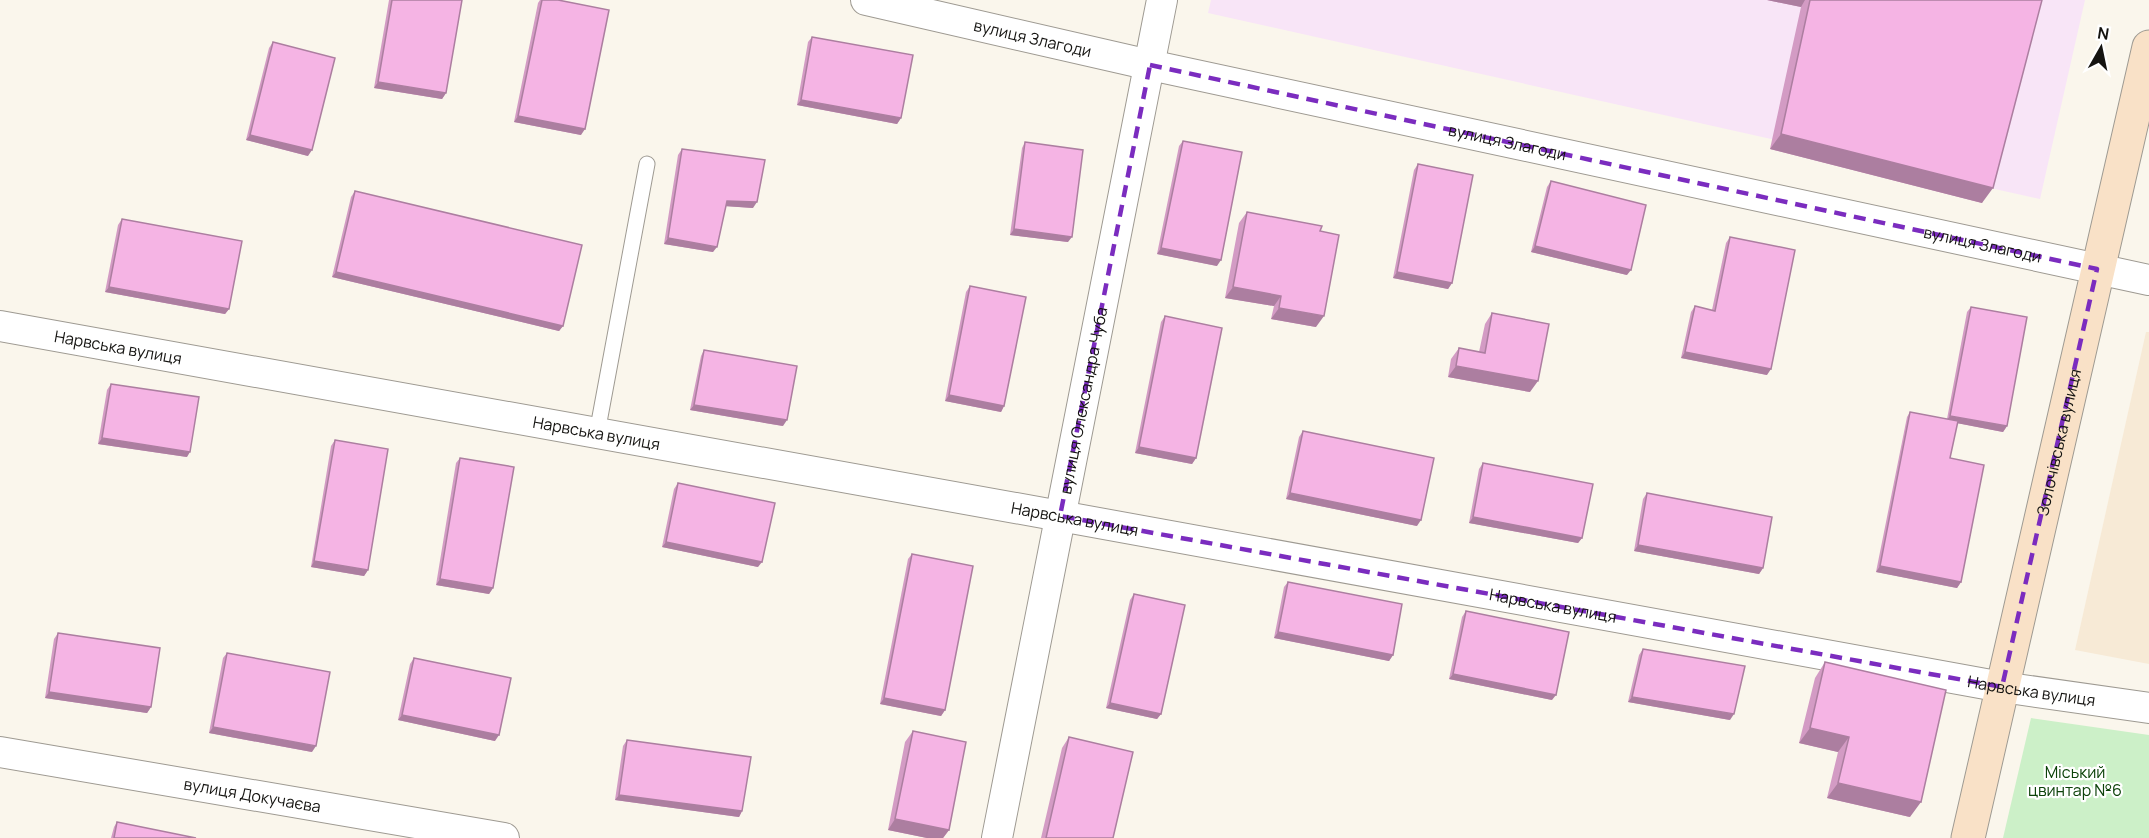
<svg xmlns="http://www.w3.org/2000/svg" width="2149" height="838" font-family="Manrope,sans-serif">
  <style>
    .industrial { fill: #f7ead6 }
    .education { fill: #f8e5f7 }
    .green { fill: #ccf0c8 }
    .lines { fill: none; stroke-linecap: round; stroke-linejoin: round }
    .lane-casing { stroke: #9e9a92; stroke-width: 17 }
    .street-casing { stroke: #9e9a92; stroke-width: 32 }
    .secondary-casing { stroke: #9e9a92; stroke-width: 35 }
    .lane { stroke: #fff; stroke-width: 15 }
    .street { stroke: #fff; stroke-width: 30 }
    .secondary { stroke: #f9e1c7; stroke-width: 33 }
    .wall { fill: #d39bc4 }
    .shaded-wall { fill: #ac7ea0 }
    .building { fill: #f5b4e4; stroke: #ac7ea0; stroke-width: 1.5 }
    .marked { fill: none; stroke: #7b2cbf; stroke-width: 4.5; stroke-dasharray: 12 8; stroke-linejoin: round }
    .labels { text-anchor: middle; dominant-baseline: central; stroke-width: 4.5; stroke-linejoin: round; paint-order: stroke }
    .street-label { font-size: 16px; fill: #151411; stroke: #fff }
    .park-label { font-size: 16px; fill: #0c4209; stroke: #fff }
  </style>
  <rect width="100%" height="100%" fill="#faf6ec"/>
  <path class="industrial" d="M2146,332H2149V664L2075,650Z"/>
  <path class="education" d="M1211,0H2085L2040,199L1208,13Z"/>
  <path class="green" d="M2031,718L2149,735V838H2003Z"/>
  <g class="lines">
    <g class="lane-casing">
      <path id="lane" d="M597,433L647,164"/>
    </g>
    <g class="street-casing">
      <g id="street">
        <path id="s1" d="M866,0L1150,65L2149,280"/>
        <path id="s2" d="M0,326L1060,516L2002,687L2149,708"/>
        <path id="s3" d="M0,752L504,838"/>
        <path id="s4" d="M997,838L1162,0"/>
      </g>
    </g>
    <g class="secondary-casing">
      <g id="secondary">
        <path id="s5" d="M1968,838L2149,47"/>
      </g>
    </g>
    <use href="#lane" class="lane"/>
    <use href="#street" class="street"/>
    <use href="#secondary" class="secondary"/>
  </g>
  <path class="wall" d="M389,0H462L446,93L442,99L374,88Z
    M540,0H558L581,135L514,122L538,3Z
    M1767,0H2042L1982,203L1770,149L1801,7Z
    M812,37L901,118L897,124L797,105L808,42Z
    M273,42L308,156L246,140L269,48Z
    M1183,141L1217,266L1157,254L1179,146Z
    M1025,142L1068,242L1010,235L1022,148Z
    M682,149L753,208L726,206L713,252L664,244L678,155Z
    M1418,164L1452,283L1448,289L1393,278L1414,170Z
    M1551,181L1627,275L1531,252L1547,187Z
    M355,191L563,326L559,331L332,277L351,197Z
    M1247,212L1320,231L1316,327L1271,319L1274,306L1225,298L1239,223Z
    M122,219L229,309L225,314L105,292L118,225Z
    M1730,237L1767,375L1681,358L1691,312L1695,306L1712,310L1726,243Z
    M970,286L1004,406L1001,412L945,401L966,292Z
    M1971,307L2007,426L2003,432L1957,423L1950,458L1961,582L1957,588L1876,572L1907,417L1910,412L1947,419L1967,312Z
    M1492,313L1530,392L1448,377L1451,359L1459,348L1479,352L1485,324Z
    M1165,316L1196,458L1192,464L1135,453L1161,322Z
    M704,350L783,426L690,410L701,356Z
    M111,384L187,457L98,444L107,390Z
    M1303,431L1417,526L1286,499L1299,437Z
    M335,440L368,570L364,576L311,567L331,446Z
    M460,458L493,588L489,594L436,585L456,463Z
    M1483,463L1582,538L1578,543L1469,523L1479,469Z
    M678,483L758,567L662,547L674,489Z
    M1647,493L1763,568L1759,574L1634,551L1643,499Z
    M912,554L945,710L941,716L880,704L908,559Z
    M1288,582L1393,655L1389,661L1274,638L1284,587Z
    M1134,594L1161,714L1157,719L1106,708L1130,600Z
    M1466,611L1552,700L1449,679L1462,617Z
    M58,633L151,707L147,713L45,698L54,639Z
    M1643,649L1730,720L1628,702L1639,655Z
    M227,653L312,752L209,733L223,658Z
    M414,658L495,741L398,720L410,664Z
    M1825,662L1910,817L1827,798L1838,752L1799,743L1815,678Z
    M913,731L949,830L943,838H927L888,830L905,742Z
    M1069,737L1113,838H1041L1062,748Z
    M627,740L742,811L739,817L615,800L623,746Z
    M117,822L196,838H111L114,827Z"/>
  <path class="shaded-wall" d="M1767,0H1805L1801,7Z
    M378,82L446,93L442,99L374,88Z
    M801,100L901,118L897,124L797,105Z
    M518,116L585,129L581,135L514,122Z
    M1781,134L1993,188L1982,203L1770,149Z
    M250,135L312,150L308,156L246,140Z
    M727,201L757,202L753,208L723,206Z
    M1014,229L1072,237L1068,242L1010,235Z
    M668,238L717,247L713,252L664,244Z
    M1535,246L1631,270L1627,275L1531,252Z
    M1161,248L1221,260L1217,266L1157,254Z
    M336,272L563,326L559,331L332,277Z
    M1397,272L1452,283L1448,289L1393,278Z
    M109,287L229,309L225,314L105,292Z
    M1233,287L1281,296L1274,306L1225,298Z
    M1279,308L1324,316L1316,327L1271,319Z
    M1685,352L1771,369L1767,375L1681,358Z
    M1456,366L1538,381L1530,392L1448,377Z
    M949,395L1004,406L1001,412L945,401Z
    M694,405L787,420L783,426L690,410Z
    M1950,416L2007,426L2003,432L1946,421Z
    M102,438L190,452L187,457L98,444Z
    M1139,447L1196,458L1192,464L1135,453Z
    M1290,493L1421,520L1417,526L1286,499Z
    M1473,517L1582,538L1578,543L1469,523Z
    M666,542L762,562L758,567L662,547Z
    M1638,545L1763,568L1759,574L1634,551Z
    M314,561L368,570L364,576L311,567Z
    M1880,566L1961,582L1957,588L1876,572Z
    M440,579L493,588L489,594L436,585Z
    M1278,632L1393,655L1389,661L1274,638Z
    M1453,674L1556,695L1552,700L1449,679Z
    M49,692L151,707L147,713L45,698Z
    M1632,697L1734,714L1730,720L1628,702Z
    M884,698L945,710L941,716L880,704Z
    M1110,703L1161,714L1157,719L1106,708Z
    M402,715L499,735L495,741L398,720Z
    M213,727L316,746L312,752L209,733Z
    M1810,728L1849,737L1838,752L1799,743Z
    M1838,783L1921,802L1910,817L1827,798Z
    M619,795L742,811L739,817L615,800Z
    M895,819L949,830L943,838H927L888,830Z"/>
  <path class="building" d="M392,0H462L446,93L378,82Z
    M542,0H558L609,10L585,129L518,116Z
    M1810,0H2042L1993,188L1781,134Z
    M812,37L913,55L901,118L801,100Z
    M273,42L335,58L312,150L250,135Z
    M1183,141L1242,152L1221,260L1161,248Z
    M1025,142L1083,150L1072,237L1014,229Z
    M682,149L765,160L757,202L727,201L717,247L668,238Z
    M1418,164L1473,175L1452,283L1397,272Z
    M1551,181L1646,205L1631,270L1535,246Z
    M355,191L582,245L563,326L336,272Z
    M1247,212L1322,226L1320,231L1339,235L1324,316L1279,308L1281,296L1233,287Z
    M122,219L242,241L229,309L109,287Z
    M1730,237L1795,250L1771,369L1685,352L1695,306L1715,311Z
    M970,286L1026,297L1004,406L949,395Z
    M1971,307L2027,317L2007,426L1950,416Z
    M1492,313L1549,324L1538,381L1456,366L1459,348L1485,353Z
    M1165,316L1222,328L1196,458L1139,447Z
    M704,350L797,366L787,420L694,405Z
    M111,384L199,397L190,452L102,438Z
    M1910,412L1958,421L1950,458L1984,465L1961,582L1880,566Z
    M1303,431L1434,458L1421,520L1290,493Z
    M335,440L388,449L368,570L314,561Z
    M460,458L514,467L493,588L440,579Z
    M1483,463L1593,484L1582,538L1473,517Z
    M678,483L775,503L762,562L666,542Z
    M1647,493L1772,517L1763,568L1638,545Z
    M912,554L973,566L945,710L884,698Z
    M1288,582L1402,604L1393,655L1278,632Z
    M1134,594L1185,605L1161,714L1110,703Z
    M1466,611L1569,632L1556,695L1453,674Z
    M58,633L160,648L151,707L49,692Z
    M1643,649L1745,666L1734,714L1632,697Z
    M227,653L330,672L316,746L213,727Z
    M414,658L511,678L499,735L402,715Z
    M1825,662L1946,690L1921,802L1838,783L1849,737L1810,728Z
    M913,731L966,742L949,830L895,819Z
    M1069,737L1133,752L1113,838H1046Z
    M627,740L751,757L742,811L619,795Z
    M117,822L196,838H114Z"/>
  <path class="marked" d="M1150,65L2097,269L2002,687L1060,516Z"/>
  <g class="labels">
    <g class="street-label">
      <text stroke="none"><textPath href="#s1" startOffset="171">вулиця Злагоди</textPath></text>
      <text stroke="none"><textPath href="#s1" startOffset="657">вулиця Злагоди</textPath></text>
      <text stroke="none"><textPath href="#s1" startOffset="1143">вулиця Злагоди</textPath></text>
      <text stroke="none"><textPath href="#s2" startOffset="120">Нарвська вулиця</textPath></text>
      <text stroke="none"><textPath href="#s4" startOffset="446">вулиця Олександра Чуба</textPath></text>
      <text stroke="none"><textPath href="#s2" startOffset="606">Нарвська вулиця</textPath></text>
      <text stroke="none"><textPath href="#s5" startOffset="406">Золочівська вулиця</textPath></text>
      <text stroke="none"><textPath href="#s2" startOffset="1092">Нарвська вулиця</textPath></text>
      <text stroke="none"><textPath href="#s2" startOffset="1578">Нарвська вулиця</textPath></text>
      <text stroke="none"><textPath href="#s2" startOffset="2064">Нарвська вулиця</textPath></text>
      <text stroke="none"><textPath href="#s3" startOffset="256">вулиця Докучаєва</textPath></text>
    </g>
    <g class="park-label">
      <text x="2075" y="772">Міський<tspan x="2075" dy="18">цвинтар №6</tspan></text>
    </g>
  </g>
  <g transform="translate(2101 48) rotate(9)" stroke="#ffffff" stroke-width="4.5" paint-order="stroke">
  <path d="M0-4.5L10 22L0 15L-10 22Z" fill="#151411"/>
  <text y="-9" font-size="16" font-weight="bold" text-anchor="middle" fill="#151411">N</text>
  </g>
</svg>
